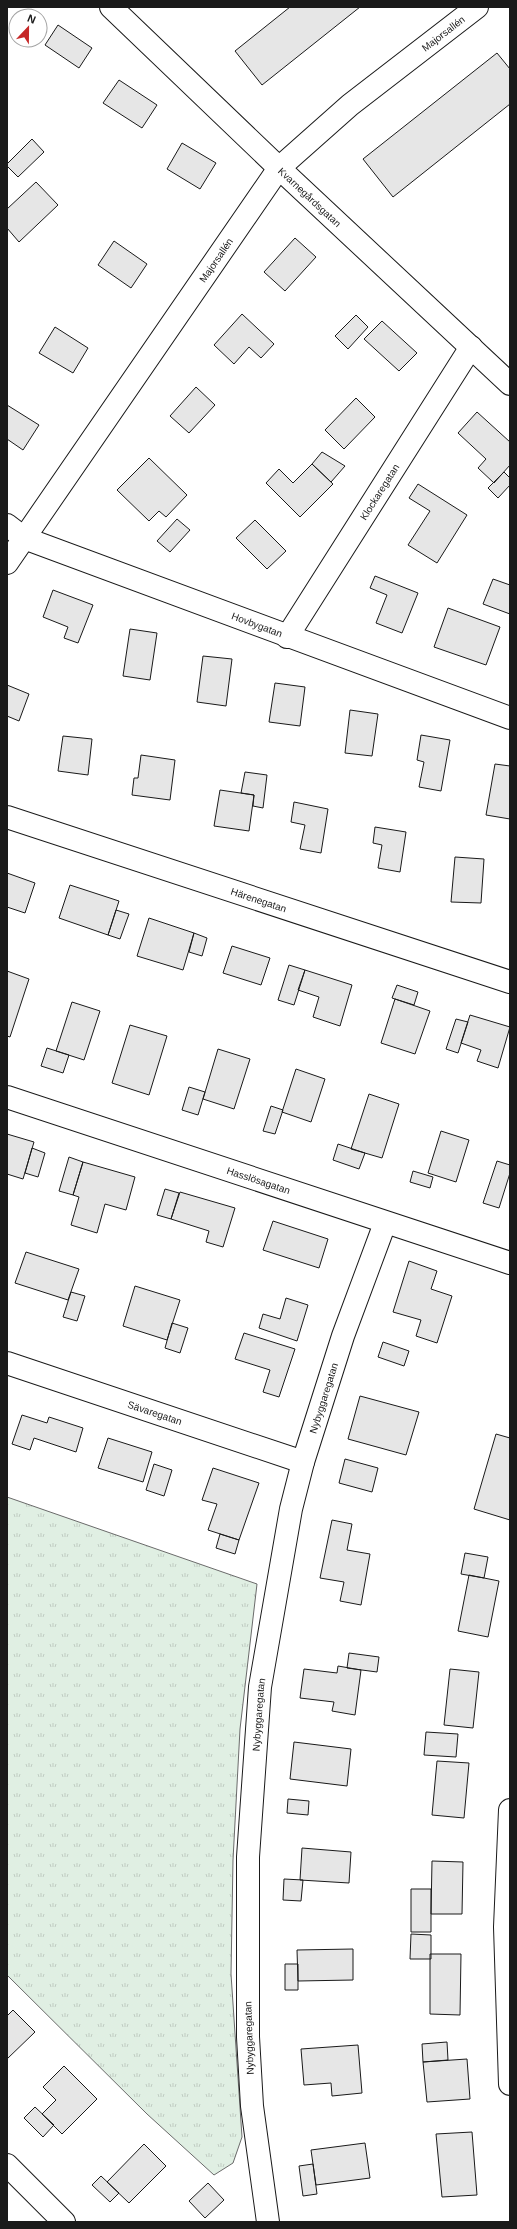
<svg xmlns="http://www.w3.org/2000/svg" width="517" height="2229" font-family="Helvetica,sans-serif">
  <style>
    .park { fill: url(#park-tufts); stroke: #6a6a6a }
    .building { fill: #e6e6e6; stroke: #1a1a1a }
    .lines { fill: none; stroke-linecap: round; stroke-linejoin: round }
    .street-casing { stroke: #1a1a1a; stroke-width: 24 }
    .street { stroke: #fff; stroke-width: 22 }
    .labels { text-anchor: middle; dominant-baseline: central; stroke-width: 3; stroke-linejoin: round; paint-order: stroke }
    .street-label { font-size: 10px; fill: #1a1a1a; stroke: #fff }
  </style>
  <defs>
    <pattern id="park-tufts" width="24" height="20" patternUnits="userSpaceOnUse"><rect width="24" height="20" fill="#e0efe3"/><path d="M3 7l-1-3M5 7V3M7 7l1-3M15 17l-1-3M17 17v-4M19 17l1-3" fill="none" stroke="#c0ccc2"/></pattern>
  </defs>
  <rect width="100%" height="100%" fill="#fff"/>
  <path class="park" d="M7,1497L257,1584L240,1729L233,1860L231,1974L242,2137L233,2163L214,2175L147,2114L7,1975Z"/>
  <path class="building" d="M290,7H360L262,85L235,51Z
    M58,25L92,48L79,68L45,45Z
    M497,53L510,69V104L393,197L363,159Z
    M119,80L157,105L142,128L103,103Z
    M32,139L44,152L18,177L7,166V164Z
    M182,143L216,163L200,189L167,169Z
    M36,182L58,205L19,242L7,228V209Z
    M295,238L316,257L285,291L264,272Z
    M114,241L147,264L131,288L98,265Z
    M242,314L274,344L261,358L249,347L234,364L214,345Z
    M356,315L368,327L348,349L335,336Z
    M382,321L417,353L399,371L364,339Z
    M55,327L88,348L73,373L39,353Z
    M196,387L215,405L189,433L170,416Z
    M356,398L375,417L344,449L325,430Z
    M7,405L39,425L23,450L7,439Z
    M477,412L510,442V465L494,483L478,468L486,459L458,433Z
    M322,452L345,466L331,482L312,464Z
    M149,458L187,495L166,517L159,511L149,521L117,490Z
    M312,464L333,484L300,517L266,483L279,469L293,483Z
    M504,472L510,478V485L498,498L488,488Z
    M418,484L467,515L437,563L408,545L430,511L409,498Z
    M177,519L190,530L170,552L157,541Z
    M255,520L286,551L267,569L236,538Z
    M375,576L418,593L402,633L376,623L387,595L370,588Z
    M493,579L510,585V614L483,604Z
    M53,590L93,605L78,643L64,638L68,627L43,617Z
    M448,608L500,627L486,665L434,647Z
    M130,629L157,633L150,680L123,676Z
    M203,656L232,659L226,706L197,702Z
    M275,683L305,687L300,726L269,722Z
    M7,685L29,694L19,721L7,716Z
    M350,710L378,714L372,756L345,753Z
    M421,735L450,740L441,791L419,787L424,762L417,760Z
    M63,736L92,739L88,775L58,771Z
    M141,755L175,760L170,800L132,795L134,778H138Z
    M495,764L510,766V819L486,815Z
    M245,772L267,775L263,808L253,806L254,795L241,793Z
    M220,790L254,795L249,831L214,826Z
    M294,802L328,809L321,853L300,849L305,825L291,822Z
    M375,827L406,832L400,872L378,868L382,845L373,843Z
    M455,857L484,859L481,903L451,902Z
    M7,873L35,883L25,913L7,907Z
    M70,885L119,901L108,935L59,918Z
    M116,910L129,914L120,939L108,935Z
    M149,918L194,933L183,970L137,956Z
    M194,933L207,938L202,956L189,952Z
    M232,946L270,958L261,985L223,973Z
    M289,965L305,970L294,1005L278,1000Z
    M305,970L352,985L340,1026L313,1017L319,997L298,990Z
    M7,971L29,979L10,1037L7,1036Z
    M397,985L418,992L414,1005L392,998Z
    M395,999L430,1011L415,1054L381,1043Z
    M72,1002L100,1011L84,1060L56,1051Z
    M470,1015L510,1027L498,1068L477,1061L481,1050L461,1043Z
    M456,1019L468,1022L458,1053L446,1049Z
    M130,1025L167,1036L149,1095L112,1083Z
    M47,1048L69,1055L63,1073L41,1066Z
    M218,1049L250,1059L234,1109L203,1099Z
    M296,1069L325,1079L311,1122L282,1112Z
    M189,1087L205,1092L198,1115L182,1110Z
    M369,1094L399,1104L382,1158L351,1149Z
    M271,1106L283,1110L275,1134L263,1131Z
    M441,1131L469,1140L456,1182L428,1173Z
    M7,1134L34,1142L23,1179L7,1174Z
    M338,1144L365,1153L359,1169L333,1160Z
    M32,1148L45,1153L38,1177L25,1173Z
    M69,1157L83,1162L73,1195L59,1191Z
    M497,1161L510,1165V1173L499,1208L483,1203Z
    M83,1162L135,1177L126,1210L105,1204L97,1233L71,1225L79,1197L73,1195Z
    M413,1171L433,1177L430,1188L410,1182Z
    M165,1189L179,1193L171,1219L157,1215Z
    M180,1192L235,1208L223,1247L206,1242L209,1231L171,1219Z
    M273,1221L328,1239L319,1268L263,1250Z
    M26,1252L79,1269L68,1300L15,1283Z
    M409,1261L437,1271L431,1289L452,1296L437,1343L416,1336L421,1320L393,1312Z
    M135,1286L180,1300L167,1340L123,1326Z
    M71,1292L85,1296L77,1321L63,1317Z
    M286,1298L308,1305L297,1341L259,1328L263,1314L280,1319Z
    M172,1323L188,1328L180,1353L165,1348Z
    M244,1333L295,1349L279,1397L263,1392L270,1370L235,1359Z
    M383,1342L409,1351L404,1366L378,1357Z
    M360,1396L419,1412L406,1455L348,1439Z
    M22,1415L47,1423L49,1417L83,1428L76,1452L34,1438L30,1450L12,1444Z
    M496,1434L510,1438V1520L474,1509Z
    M108,1438L152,1452L143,1482L98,1468Z
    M345,1459L378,1468L372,1492L339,1483Z
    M154,1464L172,1470L164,1496L146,1490Z
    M213,1468L259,1483L239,1540L208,1530L217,1504L202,1500Z
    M332,1520L352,1524L347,1550L370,1554L361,1605L340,1601L344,1582L320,1578Z
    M220,1534L239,1540L235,1554L216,1548Z
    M465,1553L488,1557L484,1578L461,1574Z
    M469,1575L499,1581L488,1637L458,1631Z
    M349,1653L379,1657L377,1672L347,1668Z
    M338,1666L361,1670L355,1715L332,1711L334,1702L300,1698L304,1669L337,1673Z
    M450,1669L479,1672L473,1728L444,1725Z
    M426,1732L458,1734L456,1757L424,1755Z
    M294,1742L351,1749L347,1786L290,1779Z
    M437,1761L469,1763L464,1818L432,1815Z
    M288,1799L309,1801L308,1815L287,1813Z
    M302,1848L351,1852L349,1883L300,1880Z
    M432,1861L463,1862L462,1914H431Z
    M284,1879L303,1880L301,1901L283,1900Z
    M411,1889H431V1932H411Z
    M411,1934L431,1935V1959H410Z
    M353,1949V1980L298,1981L297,1950Z
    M430,1954H461L460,2015L430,2014Z
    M285,1964H298V1990H285Z
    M13,2010L35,2032L7,2059V2016Z
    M447,2042L448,2060L423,2062L422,2044Z
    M358,2045L362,2093L332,2096L331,2083L304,2085L301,2049Z
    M467,2059L470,2099L427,2102L423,2062Z
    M64,2066L97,2099L62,2134L42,2114L56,2100L43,2087Z
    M35,2107L54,2125L43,2137L24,2118Z
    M472,2132L477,2195L442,2197L436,2134Z
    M365,2143L370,2178L316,2185L311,2150Z
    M144,2144L166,2166L129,2203L107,2182Z
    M313,2164L317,2194L303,2196L299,2166Z
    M101,2176L119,2193L110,2202L92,2185Z
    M208,2183L224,2200L205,2218L189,2201Z"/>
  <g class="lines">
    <g class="street-casing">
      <g id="street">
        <path id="s1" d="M111,7L279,168L510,384"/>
        <path id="s2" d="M7,525L24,538L510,718"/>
        <path id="s3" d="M7,563L279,168L350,105L477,7"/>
        <path id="s4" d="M287,637L471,347"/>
        <path id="s5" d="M7,817L510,982"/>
        <path id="s6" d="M7,1097L510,1263"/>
        <path id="s7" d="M7,1363L303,1462"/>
        <path d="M510,1810L505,1927L510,2084"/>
        <path d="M7,2165L64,2222"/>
        <path id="s8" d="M268,2222L252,2106L248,2037V1857L260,1687L291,1509L303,1462L343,1336L385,1223"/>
      </g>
    </g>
    <use href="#street" class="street"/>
  </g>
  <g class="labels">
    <g class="street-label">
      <text stroke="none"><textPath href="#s3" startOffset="692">Majorsallén</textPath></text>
      <text stroke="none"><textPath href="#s1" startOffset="275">Kvarnegårdsgatan</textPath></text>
      <text stroke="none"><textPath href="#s3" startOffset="368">Majorsallén</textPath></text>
      <text stroke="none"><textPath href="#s4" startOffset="172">Klockaregatan</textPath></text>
      <text stroke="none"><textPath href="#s2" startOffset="270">Hovbygatan</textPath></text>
      <text stroke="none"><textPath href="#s5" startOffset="265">Härenegatan</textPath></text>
      <text stroke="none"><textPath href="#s6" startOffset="265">Hasslösagatan</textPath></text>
      <text stroke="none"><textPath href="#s8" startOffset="833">Nybyggaregatan</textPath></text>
      <text stroke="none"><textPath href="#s7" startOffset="156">Sävaregatan</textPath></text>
      <text stroke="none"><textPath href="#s8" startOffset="509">Nybyggaregatan</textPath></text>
      <text transform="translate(249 2038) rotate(-92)">Nybyggaregatan</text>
    </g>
  </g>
  <rect width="517" height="2229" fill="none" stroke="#1a1a1a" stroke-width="16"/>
  <g transform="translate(28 28) rotate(22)"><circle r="19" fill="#ffffff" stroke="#a3a3a3"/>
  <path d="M0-3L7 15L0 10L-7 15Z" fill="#c62828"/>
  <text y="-6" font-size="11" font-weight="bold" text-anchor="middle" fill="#1a1a1a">N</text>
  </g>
</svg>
